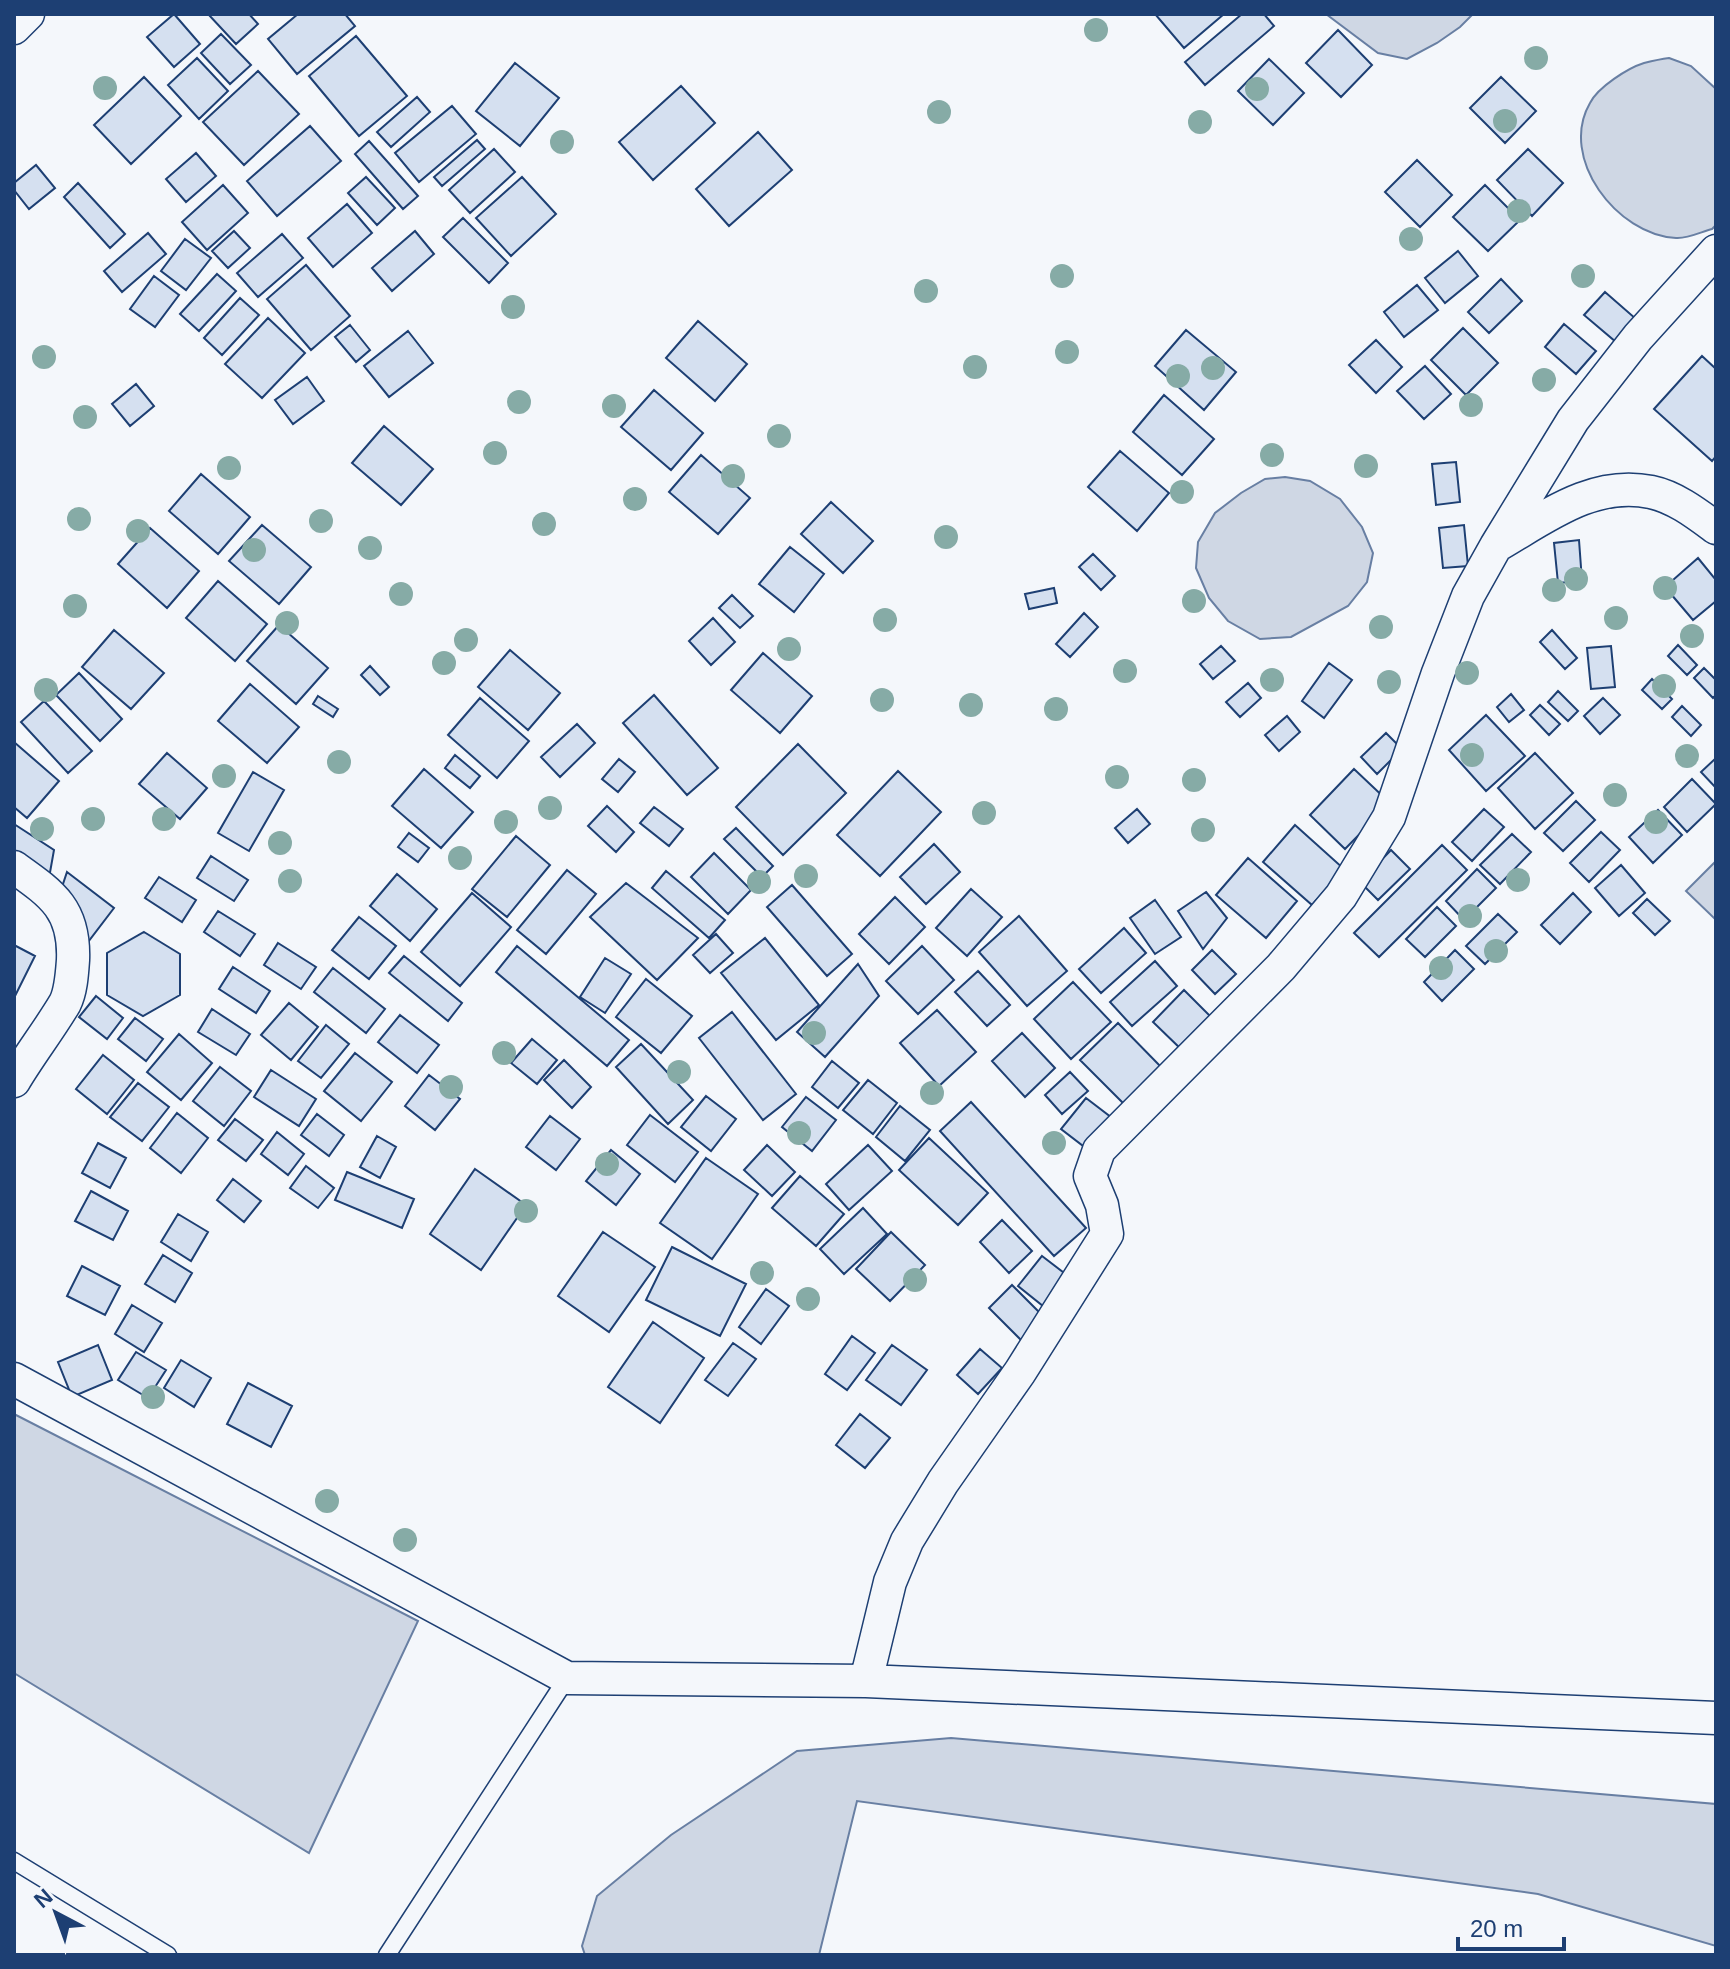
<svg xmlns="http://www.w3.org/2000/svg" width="1730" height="1969" font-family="Arial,sans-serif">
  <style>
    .water { fill: #cfd7e4; stroke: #687fa3; stroke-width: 2 }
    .building { fill: #d5e0f0; stroke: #1d3f73; stroke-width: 2 }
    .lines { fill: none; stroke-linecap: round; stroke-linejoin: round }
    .service-casing { stroke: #1d3f73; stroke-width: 19 }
    .minor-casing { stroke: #1d3f73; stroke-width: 35 }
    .service { stroke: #f4f7fb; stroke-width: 16 }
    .minor { stroke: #f4f7fb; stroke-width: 32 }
    .tree { fill: #86aba6 }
  </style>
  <rect width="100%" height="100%" fill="#f4f7fb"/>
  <path class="water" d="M1326,14H1473L1460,27L1437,43L1407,59L1378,53Z
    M1669,58L1691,66L1716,89V225L1712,229C1701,232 1687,239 1676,238C1617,235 1558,158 1590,103C1598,87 1628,68 1644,63C1652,61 1661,59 1669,58Z
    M1285,477L1310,481L1340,499L1362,527L1373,553L1367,582L1348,606L1291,637L1260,639L1228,621L1209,598L1196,568L1198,542L1215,513L1241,493L1265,479Z
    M1716,861V920L1686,891Z
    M14,1414L418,1621L309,1853L14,1673Z
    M951,1738L1716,1804V1946L1538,1894L857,1801L819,1955H585L582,1946L597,1896L671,1835L797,1751Z"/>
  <path class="building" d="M174,14L200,44L174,67L147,37Z
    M208,14H249L258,24L236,44Z
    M298,14H345L355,26L297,74L268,39Z
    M1155,14H1224L1184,48Z
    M1242,14H1264L1274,26L1205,85L1185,62Z
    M1338,30L1372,65L1341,97L1306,63Z
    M221,34L251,65L230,84L201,53Z
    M356,36L407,96L359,136L309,76Z
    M197,58L228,91L199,119L168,85Z
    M1269,59L1304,93L1273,125L1238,91Z
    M515,63L559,98L520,146L476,111Z
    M258,71L299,114L244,165L203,122Z
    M144,77L181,116L131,164L94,125Z
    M1501,77L1536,111L1505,143L1470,108Z
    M681,86L715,123L653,180L619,142Z
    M417,97L430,112L391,147L377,132Z
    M452,106L476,134L419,182L395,153Z
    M310,126L341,161L277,216L247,181Z
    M758,132L792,170L729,226L696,189Z
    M477,140L485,149L442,186L434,177Z
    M369,141L418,196L403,209L355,154Z
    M494,149L515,172L470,213L449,190Z
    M1528,149L1563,183L1532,216L1497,180Z
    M196,153L216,176L186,202L166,179Z
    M1417,160L1452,195L1420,227L1385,192Z
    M36,165L55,188L29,209L14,190V183Z
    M366,177L395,208L377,225L348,193Z
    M522,177L556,214L511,256L476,218Z
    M78,183L125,234L110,248L64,197Z
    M223,185L248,213L207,250L182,222Z
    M1485,185L1520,220L1488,251L1453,217Z
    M347,204L372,233L333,267L308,238Z
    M463,218L508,263L489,283L443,237Z
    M234,231L250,248L228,268L212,251Z
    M415,231L434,254L392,291L372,268Z
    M148,233L166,254L122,292L104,271Z
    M282,234L303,258L258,297L237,273Z
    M185,239L211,258L186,290L161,271Z
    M1458,251L1478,276L1445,303L1425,278Z
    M306,265L350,316L311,350L267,299Z
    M217,274L236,291L199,331L180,314Z
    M154,276L179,295L155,327L130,309Z
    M1501,279L1522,301L1489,333L1468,312Z
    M1417,285L1438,310L1404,337L1384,312Z
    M1605,292L1636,319L1616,342L1584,315Z
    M240,298L259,315L222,355L204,338Z
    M268,318L305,353L262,398L225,364Z
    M698,321L747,364L715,401L666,358Z
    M1564,324L1596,351L1576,374L1545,347Z
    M350,325L370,350L356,362L335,337Z
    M1463,328L1498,363L1466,395L1431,360Z
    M1186,330L1236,372L1204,410L1155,366Z
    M408,331L433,363L389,397L364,366Z
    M1376,340L1402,367L1376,393L1349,365Z
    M1702,356L1716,369V456L1712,461L1654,409Z
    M1425,366L1451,394L1424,419L1397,391Z
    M307,377L324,401L293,424L275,400Z
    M136,384L154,406L130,426L112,404Z
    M654,390L703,433L671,470L621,427Z
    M1164,395L1214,439L1182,475L1133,432Z
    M384,426L433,469L401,505L352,463Z
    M1120,451L1169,493L1137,531L1088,487Z
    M701,455L750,498L718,534L669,492Z
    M1456,462L1460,502L1436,505L1432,464Z
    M201,474L250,517L218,554L169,511Z
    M831,502L873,541L843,573L801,534Z
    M262,525L311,567L279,604L229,561Z
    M1464,525L1468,566L1443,568L1439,528Z
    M150,528L199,571L167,608L118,564Z
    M1579,540L1582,581L1558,583L1554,543Z
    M790,547L824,574L794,612L759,584Z
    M1093,554L1115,576L1101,590L1079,567Z
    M1698,558L1716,580V601L1693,620L1665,587Z
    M218,581L267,624L235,661L186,618Z
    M1054,588L1057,603L1029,609L1025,594Z
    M732,595L753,616L740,628L719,608Z
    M1084,613L1098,627L1070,657L1056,644Z
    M713,618L735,642L711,665L689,641Z
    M279,625L328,668L296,704L247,661Z
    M114,630L164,673L131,709L82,667Z
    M1552,630L1577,658L1565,669L1540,642Z
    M1678,645L1697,665L1687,675L1668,656Z
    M1221,646L1235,661L1213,679L1200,664Z
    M1611,646L1615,687L1591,689L1587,648Z
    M510,650L560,693L528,730L478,687Z
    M763,653L812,696L780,733L731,690Z
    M1329,663L1352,680L1324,718L1302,701Z
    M370,666L389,687L380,695L361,675Z
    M1704,668L1716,680V695L1713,698L1694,678Z
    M79,673L122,719L100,741L56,695Z
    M1652,679L1672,699L1662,709L1642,690Z
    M1248,683L1261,698L1240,717L1226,702Z
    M250,684L299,727L267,763L218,721Z
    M1558,691L1578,711L1568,721L1548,702Z
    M1511,694L1524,710L1509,722L1497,707Z
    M654,695L718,768L687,795L623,723Z
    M318,696L338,709L333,717L313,704Z
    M480,698L529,741L497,778L448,735Z
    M1603,698L1620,715L1600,734L1584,716Z
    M44,701L92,751L68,773L21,722Z
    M1540,705L1560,724L1549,735L1530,715Z
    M1682,706L1701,725L1691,736L1672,717Z
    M1486,715L1525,756L1486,791L1449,750Z
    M1287,716L1300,732L1279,751L1265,735Z
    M577,724L595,743L560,777L541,757Z
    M1386,733L1402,749L1377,774L1361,757Z
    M14,742L59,781L27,818L14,807Z
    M798,744L846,793L783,855L736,807Z
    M167,753L207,788L180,819L139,784Z
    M1535,753L1573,793L1535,829L1498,788Z
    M455,755L480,776L470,788L445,768Z
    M1716,758V788L1701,772Z
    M619,759L635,772L618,792L602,779Z
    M424,769L473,812L441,848L392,806Z
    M1354,769L1390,803L1345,849L1310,815Z
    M898,771L941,812L880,876L837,835Z
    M253,772L284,790L249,851L218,833Z
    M1692,779L1716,804L1687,832L1664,807Z
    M1576,801L1595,820L1563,851L1544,833Z
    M607,806L634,832L616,852L588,826Z
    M654,807L683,829L669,846L640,823Z
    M1137,809L1150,824L1128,843L1115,828Z
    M1484,809L1504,827L1472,861L1452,842Z
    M1658,810L1682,835L1653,863L1629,837Z
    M14,824L54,850L49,878L14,855Z
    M1295,825L1344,869L1312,905L1263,862Z
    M736,828L773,866L762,877L724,839Z
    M1601,832L1620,850L1589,882L1570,863Z
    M409,833L429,848L418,862L398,847Z
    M1512,834L1531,852L1500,884L1480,865Z
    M516,836L550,865L507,917L472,889Z
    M934,844L960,872L926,904L900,877Z
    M1442,845L1467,870L1379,957L1354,933Z
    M1391,850L1410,869L1378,900L1360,882Z
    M714,853L751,890L728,914L691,877Z
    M211,856L248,880L234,901L197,878Z
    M1248,858L1297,901L1266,938L1216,895Z
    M1621,865L1645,893L1619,916L1595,888Z
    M1477,869L1496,888L1464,920L1446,901Z
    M567,870L596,894L546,954L517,930Z
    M666,871L725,920L709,938L652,888Z
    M67,872L114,908L88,942L62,887Z
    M397,874L437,909L410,941L370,906Z
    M159,877L196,900L182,922L145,898Z
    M626,883L698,938L657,980L590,917Z
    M792,885L852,954L827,976L767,907Z
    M971,889L1002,917L967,956L936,928Z
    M1206,892L1227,918L1203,949L1178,911Z
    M472,893L511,927L460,986L421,952Z
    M1573,893L1591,912L1560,944L1541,925Z
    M895,897L925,927L889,964L859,934Z
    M1647,899L1670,921L1655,935L1633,913Z
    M1155,900L1181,937L1155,954L1130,918Z
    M1437,907L1456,926L1425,957L1406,939Z
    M218,911L255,934L240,956L204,932Z
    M1498,914L1517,932L1485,964L1466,946Z
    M1019,916L1067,971L1027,1006L979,952Z
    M359,917L396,946L369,979L332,950Z
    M1124,928L1146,953L1101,993L1079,969Z
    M144,932L180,954V995L143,1016L107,995V953Z
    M716,934L733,953L710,973L693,955Z
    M765,938L819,1005L776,1040L721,973Z
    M278,943L316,967L301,989L264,965Z
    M14,945L35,956L14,998Z
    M517,946L629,1040L607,1066L496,972Z
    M922,946L954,980L918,1014L886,981Z
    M1212,950L1236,974L1215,994L1192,970Z
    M1455,950L1474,969L1442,1001L1424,982Z
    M404,956L462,1003L448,1021L389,973Z
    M605,958L631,974L605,1013L580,997Z
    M1155,961L1177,986L1132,1026L1110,1002Z
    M858,964L879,996L825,1057L797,1032Z
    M233,967L270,991L256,1013L219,989Z
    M333,968L385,1009L366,1033L314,992Z
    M978,971L1010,1005L987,1026L955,992Z
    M646,979L692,1016L661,1053L616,1017Z
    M1073,982L1111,1022L1071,1059L1034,1019Z
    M1184,990L1215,1021L1184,1052L1153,1022Z
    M96,996L123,1018L107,1039L79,1017Z
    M289,1003L318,1027L291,1060L261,1035Z
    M212,1009L250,1034L236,1055L198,1032Z
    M937,1010L976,1052L939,1086L900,1043Z
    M732,1012L796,1094L763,1120L699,1038Z
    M400,1015L439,1045L417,1073L378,1042Z
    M135,1018L163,1039L146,1061L118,1039Z
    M1118,1023L1165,1071L1128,1108L1080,1060Z
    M326,1025L349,1044L321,1078L298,1061Z
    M1022,1033L1055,1068L1025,1097L992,1061Z
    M179,1034L212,1063L181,1100L147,1072Z
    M532,1039L557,1060L537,1084L511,1063Z
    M641,1044L693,1100L668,1124L616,1067Z
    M355,1053L392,1082L361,1121L324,1091Z
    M103,1055L134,1080L107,1114L76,1089Z
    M564,1060L591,1087L572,1108L544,1080Z
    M832,1061L859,1083L838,1108L812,1087Z
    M220,1067L251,1091L224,1126L193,1101Z
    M271,1070L316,1099L299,1126L254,1097Z
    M1070,1072L1088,1091L1062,1114L1045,1095Z
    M429,1075L460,1099L435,1130L405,1106Z
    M868,1080L897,1103L873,1134L843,1110Z
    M138,1083L169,1107L142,1141L110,1117Z
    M706,1096L736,1119L711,1151L681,1127Z
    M806,1097L836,1120L812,1151L782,1127Z
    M1086,1098L1116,1121L1091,1152L1061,1129Z
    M971,1102L1086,1228L1054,1256L940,1131Z
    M900,1106L930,1130L905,1161L876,1137Z
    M177,1113L208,1138L181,1173L150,1148Z
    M317,1114L344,1135L329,1156L301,1135Z
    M650,1115L698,1152L675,1182L627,1145Z
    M550,1116L580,1139L556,1170L526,1147Z
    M235,1119L263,1140L246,1161L218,1140Z
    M277,1132L304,1154L288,1175L261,1154Z
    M377,1136L396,1147L380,1178L360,1167Z
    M929,1138L988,1193L958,1225L899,1170Z
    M98,1143L126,1158L110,1188L82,1173Z
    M767,1145L795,1172L772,1196L744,1170Z
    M868,1145L892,1171L849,1210L826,1184Z
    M611,1150L640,1174L616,1205L586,1181Z
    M706,1158L758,1194L712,1259L660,1223Z
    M306,1166L334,1188L318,1208L290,1188Z
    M475,1169L526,1205L481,1270L430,1234Z
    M347,1172L414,1199L402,1228L335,1200Z
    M800,1176L844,1214L816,1246L772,1208Z
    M233,1179L261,1201L244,1222L217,1200Z
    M91,1191L128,1211L113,1240L75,1221Z
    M863,1208L887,1234L844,1274L820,1249Z
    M178,1214L208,1232L191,1261L161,1242Z
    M1002,1220L1032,1251L1009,1273L980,1242Z
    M603,1232L655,1267L609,1332L558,1296Z
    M891,1232L925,1265L890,1301L856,1269Z
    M672,1247L746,1284L720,1336L646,1300Z
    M163,1255L192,1273L175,1302L145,1284Z
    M1042,1256L1072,1279L1048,1310L1018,1286Z
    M82,1266L120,1286L105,1315L67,1296Z
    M1012,1285L1046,1319L1023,1342L989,1308Z
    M766,1289L789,1306L761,1344L739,1327Z
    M132,1305L162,1323L144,1352L115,1334Z
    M653,1322L704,1358L660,1423L608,1387Z
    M852,1336L875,1353L847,1390L825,1374Z
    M733,1343L756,1359L728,1396L705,1380Z
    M98,1345L112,1380L72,1397L58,1362Z
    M892,1345L927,1370L901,1405L866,1380Z
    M980,1349L1002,1368L978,1394L957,1375Z
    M136,1352L166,1370L148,1398L118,1380Z
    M181,1360L211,1378L194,1407L164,1388Z
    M248,1383L292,1406L271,1447L227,1424Z
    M860,1414L890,1438L865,1468L836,1445Z"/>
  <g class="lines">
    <g class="service-casing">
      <path id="service" d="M14,1861L168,1955
        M387,1955L567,1678"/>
    </g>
    <g class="minor-casing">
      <path id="minor" d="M14,28L28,14
        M1498,545C1546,517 1593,480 1651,492C1675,497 1697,514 1716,528
        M14,867C52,894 75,909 73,960C72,974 71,991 65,1003C49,1030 30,1054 14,1081
        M14,1379L567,1678L866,1681L1716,1718
        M866,1681L890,1582L907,1541L943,1482L1020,1372L1107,1234L1102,1205L1090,1176L1099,1150L1281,967L1341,896L1389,817L1438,673L1468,596L1496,546L1573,420L1638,337L1716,251"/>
    </g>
    <use href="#service" class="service"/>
    <use href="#minor" class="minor"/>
  </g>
  <g class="tree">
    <circle cx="1096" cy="30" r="12"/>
    <circle cx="1536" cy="58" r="12"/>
    <circle cx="105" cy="88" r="12"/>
    <circle cx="1257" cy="89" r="12"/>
    <circle cx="939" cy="112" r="12"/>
    <circle cx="1505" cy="121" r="12"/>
    <circle cx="1200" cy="122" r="12"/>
    <circle cx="562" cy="142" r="12"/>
    <circle cx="1519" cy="211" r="12"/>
    <circle cx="1411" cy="239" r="12"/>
    <circle cx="1062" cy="276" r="12"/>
    <circle cx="1583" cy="276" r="12"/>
    <circle cx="926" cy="291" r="12"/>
    <circle cx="513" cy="307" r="12"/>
    <circle cx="1067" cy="352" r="12"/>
    <circle cx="44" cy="357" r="12"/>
    <circle cx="975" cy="367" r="12"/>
    <circle cx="1213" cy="368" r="12"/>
    <circle cx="1178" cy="376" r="12"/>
    <circle cx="1544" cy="380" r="12"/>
    <circle cx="519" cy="402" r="12"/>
    <circle cx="1471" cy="405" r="12"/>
    <circle cx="614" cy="406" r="12"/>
    <circle cx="85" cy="417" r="12"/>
    <circle cx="779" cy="436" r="12"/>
    <circle cx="495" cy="453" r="12"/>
    <circle cx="1272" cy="455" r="12"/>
    <circle cx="1366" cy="466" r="12"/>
    <circle cx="229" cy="468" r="12"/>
    <circle cx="733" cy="476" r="12"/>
    <circle cx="1182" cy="492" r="12"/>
    <circle cx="635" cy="499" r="12"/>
    <circle cx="79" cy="519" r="12"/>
    <circle cx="321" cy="521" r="12"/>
    <circle cx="544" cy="524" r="12"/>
    <circle cx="138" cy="531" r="12"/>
    <circle cx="946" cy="537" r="12"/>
    <circle cx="370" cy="548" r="12"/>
    <circle cx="254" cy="550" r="12"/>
    <circle cx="1576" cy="579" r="12"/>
    <circle cx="1665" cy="588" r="12"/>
    <circle cx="1554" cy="590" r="12"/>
    <circle cx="401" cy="594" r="12"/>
    <circle cx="1194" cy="601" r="12"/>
    <circle cx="75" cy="606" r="12"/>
    <circle cx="1616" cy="618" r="12"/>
    <circle cx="885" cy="620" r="12"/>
    <circle cx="287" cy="623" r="12"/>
    <circle cx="1381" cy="627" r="12"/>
    <circle cx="1692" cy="636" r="12"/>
    <circle cx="466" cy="640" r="12"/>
    <circle cx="789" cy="649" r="12"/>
    <circle cx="444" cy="663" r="12"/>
    <circle cx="1125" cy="671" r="12"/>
    <circle cx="1467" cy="673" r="12"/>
    <circle cx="1272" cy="680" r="12"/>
    <circle cx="1389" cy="682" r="12"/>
    <circle cx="1664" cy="686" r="12"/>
    <circle cx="46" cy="690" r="12"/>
    <circle cx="882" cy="700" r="12"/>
    <circle cx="971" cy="705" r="12"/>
    <circle cx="1056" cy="709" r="12"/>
    <circle cx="1472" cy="755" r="12"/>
    <circle cx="1687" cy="756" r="12"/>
    <circle cx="339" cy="762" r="12"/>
    <circle cx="224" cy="776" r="12"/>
    <circle cx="1117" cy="777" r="12"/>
    <circle cx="1194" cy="780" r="12"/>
    <circle cx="1615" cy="795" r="12"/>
    <circle cx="550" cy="808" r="12"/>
    <circle cx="984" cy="813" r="12"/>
    <circle cx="93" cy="819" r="12"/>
    <circle cx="164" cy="819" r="12"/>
    <circle cx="506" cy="822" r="12"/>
    <circle cx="1656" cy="822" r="12"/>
    <circle cx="42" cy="829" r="12"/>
    <circle cx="1203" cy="830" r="12"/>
    <circle cx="280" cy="843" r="12"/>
    <circle cx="460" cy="858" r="12"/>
    <circle cx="806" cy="876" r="12"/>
    <circle cx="1518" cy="880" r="12"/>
    <circle cx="290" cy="881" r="12"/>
    <circle cx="759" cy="882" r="12"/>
    <circle cx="1470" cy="916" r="12"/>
    <circle cx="1496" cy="951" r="12"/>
    <circle cx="1441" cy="968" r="12"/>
    <circle cx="814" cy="1033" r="12"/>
    <circle cx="504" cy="1053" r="12"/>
    <circle cx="679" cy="1072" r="12"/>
    <circle cx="451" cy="1087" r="12"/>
    <circle cx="932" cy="1093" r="12"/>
    <circle cx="799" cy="1133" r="12"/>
    <circle cx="1054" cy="1143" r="12"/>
    <circle cx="607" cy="1164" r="12"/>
    <circle cx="526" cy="1211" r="12"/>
    <circle cx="762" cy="1273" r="12"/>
    <circle cx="915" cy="1280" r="12"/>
    <circle cx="808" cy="1299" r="12"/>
    <circle cx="153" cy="1397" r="12"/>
    <circle cx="327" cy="1501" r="12"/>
    <circle cx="405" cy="1540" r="12"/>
  </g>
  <rect width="1730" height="1969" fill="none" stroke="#1d3f73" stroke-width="32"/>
  <g transform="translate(56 1913) rotate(319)" stroke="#f4f7fb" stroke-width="6" paint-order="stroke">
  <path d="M0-6L14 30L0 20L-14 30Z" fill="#1d3f73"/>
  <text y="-12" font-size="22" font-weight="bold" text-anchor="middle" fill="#1d3f73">N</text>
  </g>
  <path d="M1458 1937v12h106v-12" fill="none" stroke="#1d3f73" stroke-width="4"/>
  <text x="1470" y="1937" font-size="24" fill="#1d3f73" stroke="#f4f7fb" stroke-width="6" paint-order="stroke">20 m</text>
</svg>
